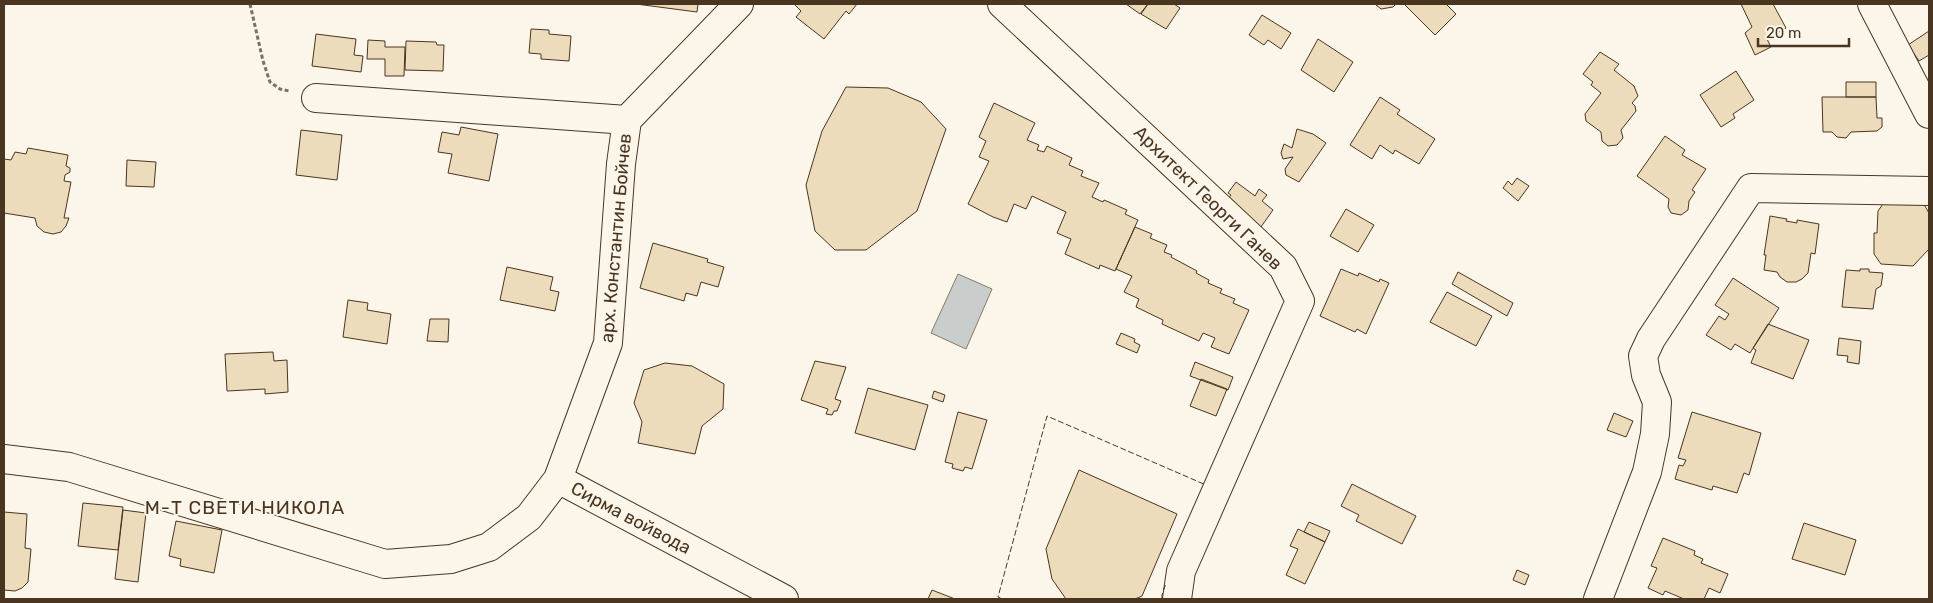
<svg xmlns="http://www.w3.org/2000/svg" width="1933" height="603" font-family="Rubik,sans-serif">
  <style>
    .water { fill: #c9cecd; stroke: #887966 }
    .building { fill: #ecdcbc; stroke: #4a3520 }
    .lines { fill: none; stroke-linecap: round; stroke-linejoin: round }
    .minor-casing { stroke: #4a3520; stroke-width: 30 }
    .path { stroke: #7f6f5c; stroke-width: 3; stroke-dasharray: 4 2.5; stroke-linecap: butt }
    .minor { stroke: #fbf6e9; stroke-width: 28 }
    .fence { stroke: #4a3520; stroke-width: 1; stroke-dasharray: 6 2.5; stroke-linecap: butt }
    .labels { text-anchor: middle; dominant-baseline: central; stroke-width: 4; stroke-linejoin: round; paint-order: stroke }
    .street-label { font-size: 18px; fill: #4a3520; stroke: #fbf6e9 }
    .neighbourhood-label { font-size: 19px; letter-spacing: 1px; fill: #4a3520; stroke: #fbf6e9 }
  </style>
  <rect width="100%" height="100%" fill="#fbf6e9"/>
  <path class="water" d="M958,274L992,289L966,349L931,333Z"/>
  <path class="building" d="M636,4H698L697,12Z
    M796,4H857L849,14L846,11L824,39L796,17L801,11L795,5Z
    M1126,4H1148L1140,14Z
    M1148,4H1174L1180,8L1166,29L1141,14Z
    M1375,4H1396L1393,7L1381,9Z
    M1404,4H1446L1456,14L1435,35Z
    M1741,4H1773L1786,28L1767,39L1771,47L1755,55L1745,33L1752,27Z
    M1262,15L1291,33L1281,49L1268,40L1264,45L1249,35Z
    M531,29L549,30V34L571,36L569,61L541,59V54L529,53Z
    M1929,31V55L1919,61L1908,45Z
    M316,34L356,39L354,55L363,56L361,72L312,66Z
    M1318,39L1353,62L1334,92L1301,70Z
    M368,40L385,41V47H405L404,76H385V59H367Z
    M406,41L436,42L437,45H444L443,71L405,70Z
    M1600,52L1619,64L1614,70L1634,86L1638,96L1632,103L1635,106L1636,111L1621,130L1623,138L1617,145L1608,146L1602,141L1601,132L1586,121L1585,114L1601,93L1591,85L1593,82L1583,74Z
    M1736,71L1754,100L1733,114L1735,118L1721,127L1700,95Z
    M1846,82H1876V97H1846Z
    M846,87L888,88L921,102L946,129L917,211L866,250H835L815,231L806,185L822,131Z
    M1380,97L1400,110L1397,114L1435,139L1419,164L1395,150L1393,154L1380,145L1372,159L1350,145Z
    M1822,97H1876L1877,118H1882V127L1877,131L1851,132L1846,138L1837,137L1832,132H1823Z
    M994,103L1035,123L1027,140L1039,145L1037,150L1044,152L1047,146L1072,158L1069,165L1083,171L1081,176L1099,183L1092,197L1103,202L1104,200L1127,210L1125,214L1138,220L1115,271L1100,265L1099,269L1065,254L1071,239L1057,233L1066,212L1032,196L1026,209L1014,204L1007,222L993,217L968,204L989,161L979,157L986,141L979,137Z
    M461,127L498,134L489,181L448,173L452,154L438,152L442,132L459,135Z
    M1297,129L1313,134L1326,143L1299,182L1286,175L1285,169L1293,157L1283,159L1281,153L1284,144L1292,148Z
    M301,130L342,135L337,180L296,175Z
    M1665,136L1685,150L1682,155L1706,169L1692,190L1695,192L1689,201L1688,210L1681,215L1671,213L1668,207L1669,199L1637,176Z
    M28,148L68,155L66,166L70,168V172L65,175L64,181L71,182L64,218H69L66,226L61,232L53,234L44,232L37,226L35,218L4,213V159L11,160L15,152L26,154Z
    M127,160L156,162L154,187L126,186Z
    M1517,178L1529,186L1518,201L1503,188L1508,181L1512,185Z
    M1236,182L1255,196L1259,189L1267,195L1262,201L1273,210L1258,231L1223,204L1231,195L1228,193Z
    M1885,201H1922L1929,213V249L1913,266L1881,264L1874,254V233H1877L1878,211Z
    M1346,209L1374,225L1358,252L1330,236Z
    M1770,216L1787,219L1786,221L1797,223V220L1819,224L1815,254L1811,253L1808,273L1802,279L1796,282H1787L1780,277L1777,272L1764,270L1766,255H1764Z
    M1135,227L1152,234L1150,238L1167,245L1164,252L1172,255L1171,257L1197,271L1196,273L1209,280L1208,283L1222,289L1220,293L1235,299L1233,303L1249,310L1229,354L1211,347L1215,338L1203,333L1199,341L1162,324L1163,320L1136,307L1139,299L1124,292L1132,276L1116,269Z
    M653,243L708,259L707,262L724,267L718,287L701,282L697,296L686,293L684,301L640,288Z
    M507,267L553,277L550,290L559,292L555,311L500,300Z
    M1341,269L1358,276L1359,273L1379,282L1380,279L1389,283L1366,334L1357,329L1355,332L1320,316Z
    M1860,269H1869V272L1883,273L1881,286L1876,289L1873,309L1842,307L1846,270L1860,271Z
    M1458,272L1513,303L1507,316L1452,284Z
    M1733,278L1779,308L1750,353L1735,344L1731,350L1706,335L1719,316L1725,320L1729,314L1715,305Z
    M1447,292L1492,316L1476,346L1430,322Z
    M348,300L368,303L367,310L391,314L387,344L343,337Z
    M430,319H449L448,342L427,341Z
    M1768,324L1809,340L1793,379L1751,363L1756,350L1753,348Z
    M1121,333L1135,339L1134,342L1140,345L1137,353L1116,344Z
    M1839,338L1861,341L1859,364L1847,362L1848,356L1837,355Z
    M273,352L274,361L287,360L288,392L265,394V389L227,391L225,354Z
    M815,361L846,367L835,399L841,401L837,411H834L832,415L826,414L828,409L801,400Z
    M1195,362L1233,377L1228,390L1190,376Z
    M665,363L692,366L724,384L723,409L702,426L695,454L638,443L642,422L634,403L644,370Z
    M1201,379L1227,389L1216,416L1190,406Z
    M868,388L928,405L915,450L855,433Z
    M934,391L945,395L943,402L932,398Z
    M958,412L987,420L972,469L965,467L963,471L952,468L953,464L945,462Z
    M1692,412L1761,433L1749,475L1744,473L1737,493L1713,486L1712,490L1675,479L1679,465L1683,466L1686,460L1678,458Z
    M1614,413L1633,421L1626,437L1607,430Z
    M1079,470L1177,514L1142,596L1135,599H1066L1052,579L1046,549Z
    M1352,484L1416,516L1402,544L1356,521L1359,515L1341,506Z
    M83,503L123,507L118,550L78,546Z
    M123,510L146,513L138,582L115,579Z
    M4,512L27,514L25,548L31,549L28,582L22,588L15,591L4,590Z
    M176,521L222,530L214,573L180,566L181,559L169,556Z
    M1309,522L1330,531L1325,542L1304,532Z
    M1804,523L1856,540L1845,575L1792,559Z
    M1298,529L1325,542L1305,584L1286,575L1298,549L1290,546Z
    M1663,538L1695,551L1694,555L1703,559L1701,563L1728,574L1720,593L1709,588L1704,599H1684L1665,591L1663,595L1648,588L1657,568L1651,566Z
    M1517,570L1529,575L1525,585L1513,580Z
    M932,590L955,599H928Z"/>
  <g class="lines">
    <g class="minor-casing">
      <path id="minor" d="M1002,4L1283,267L1300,301L1181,571L1177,599
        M1872,4L1929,114
        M316,98L627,120
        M4,459L69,467L385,564L451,559L489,547L529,517L558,479L784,599
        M558,479L608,343L621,164L627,120L739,4
        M1598,599L1647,472L1655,434L1657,402L1646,375L1643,356L1651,339L1751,188L1929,191"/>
    </g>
    <path class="path" d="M250,4L263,61L270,82L280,89L289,91"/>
    <use href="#minor" class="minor"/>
    <path class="fence" d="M1002,599L998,597L1047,416L1206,485
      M1162,599V595L1166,583"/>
  </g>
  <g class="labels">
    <g class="street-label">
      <text transform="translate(1208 198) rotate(44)">Архитект Георги Ганев</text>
      <text transform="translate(616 238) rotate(-85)">арх. Константин Бойчев</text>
      <text transform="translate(631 518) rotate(28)">Сирма войвода</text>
    </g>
    <g class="neighbourhood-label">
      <text x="245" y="507">М-Т СВЕТИ НИКОЛА</text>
    </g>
  </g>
  <rect width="1933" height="603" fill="none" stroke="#4a3520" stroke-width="10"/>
  <path d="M1758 38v8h91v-8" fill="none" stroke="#4a3520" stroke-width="2.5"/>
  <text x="1766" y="38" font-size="15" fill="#4a3520" stroke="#fbf6e9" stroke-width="4" paint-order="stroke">20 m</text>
</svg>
